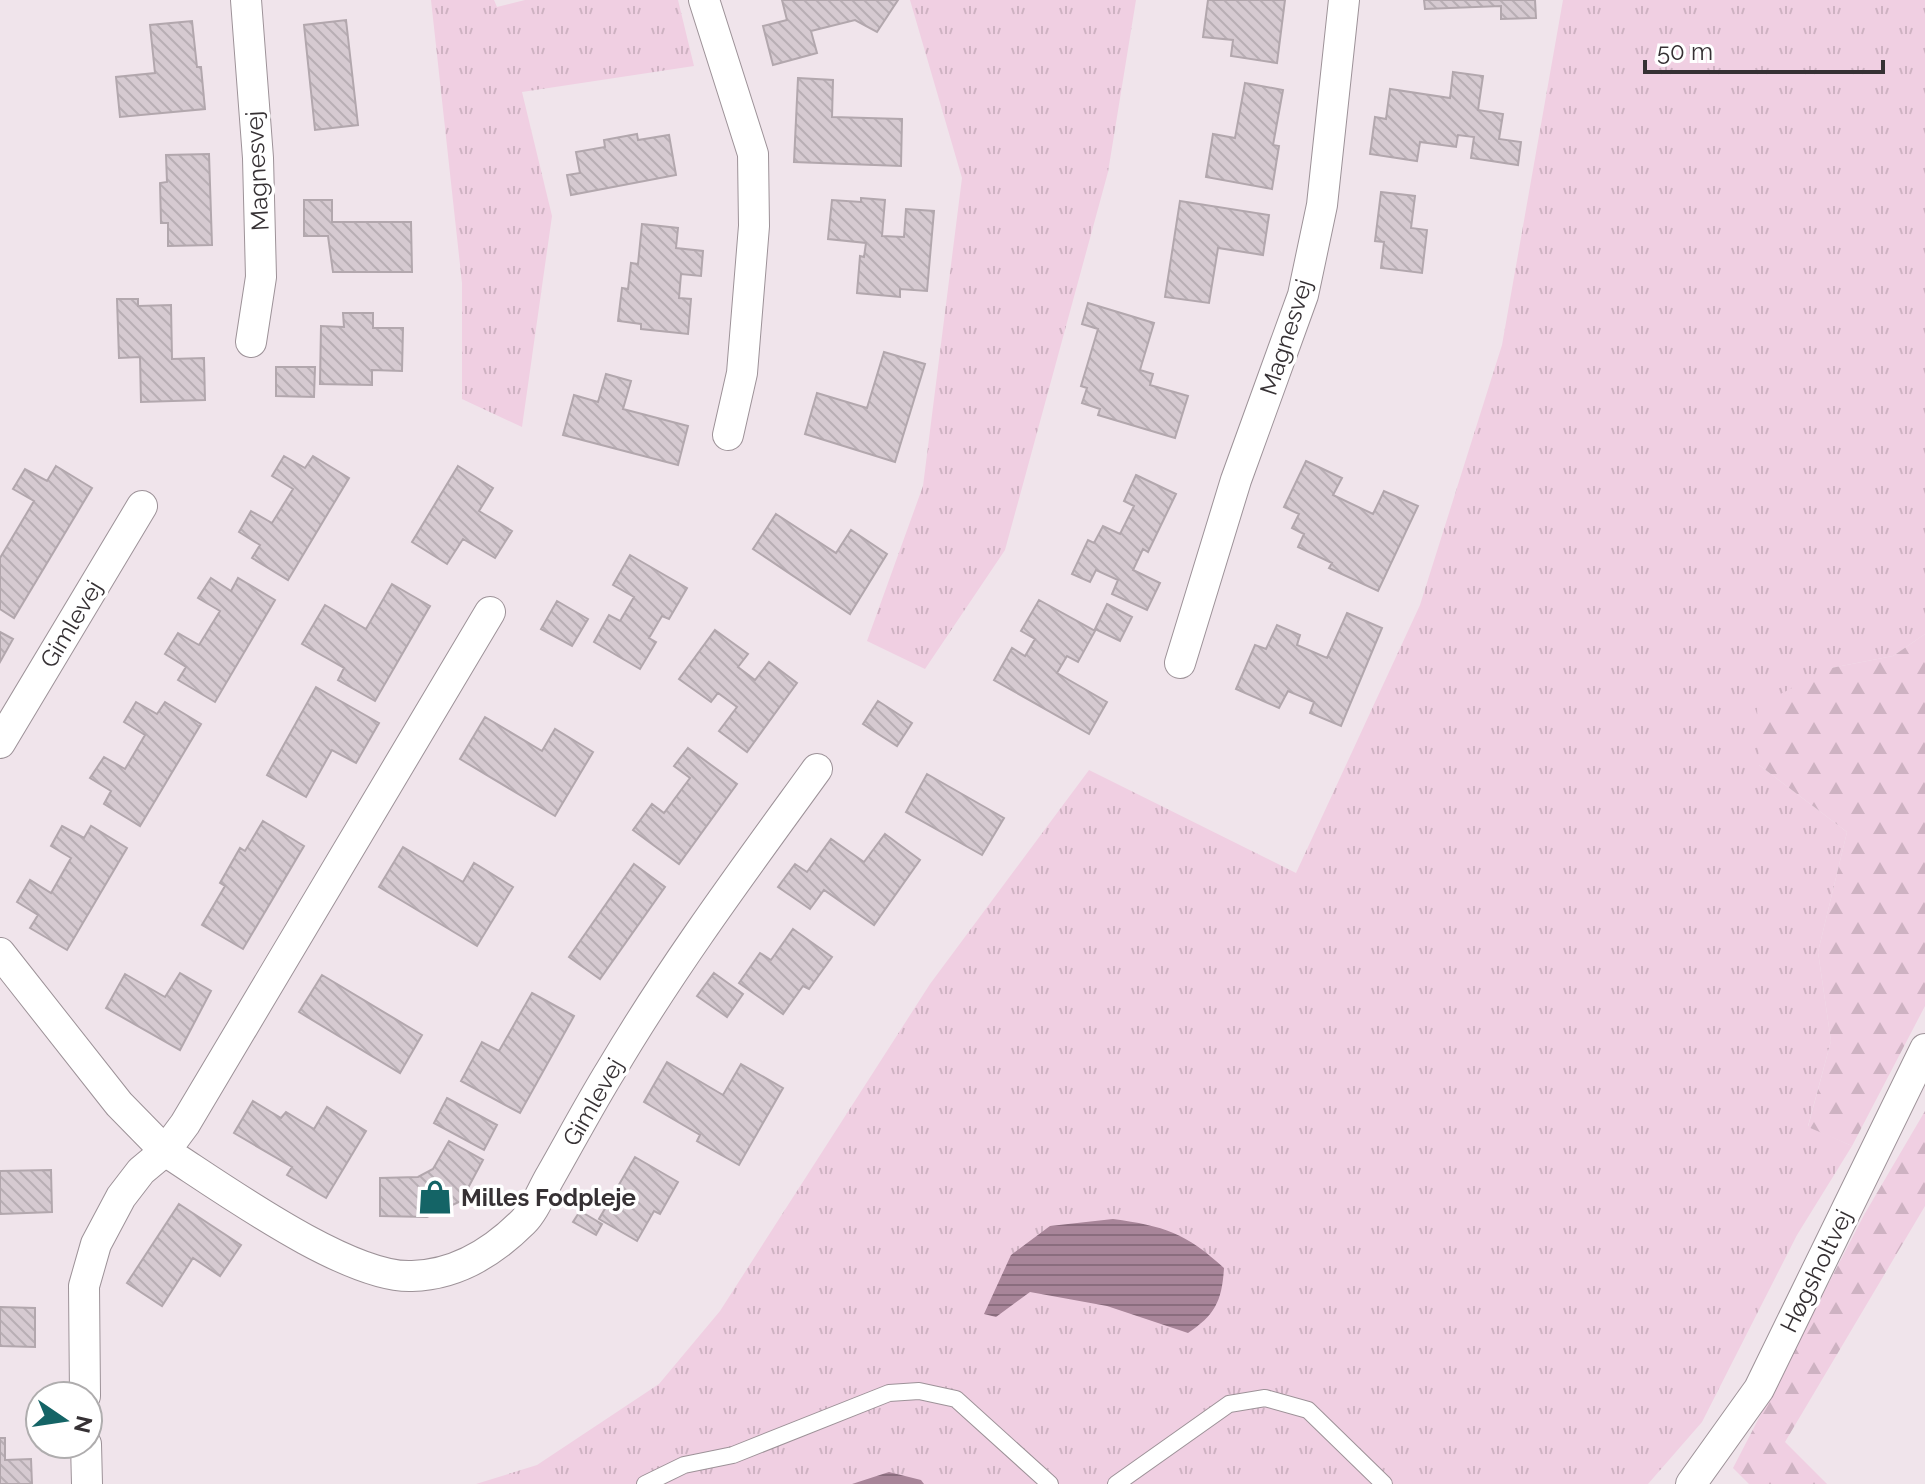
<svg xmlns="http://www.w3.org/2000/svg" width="1925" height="1484" font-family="Raleway,sans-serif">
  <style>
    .grass { fill: url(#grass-tufts) }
    .forest { fill: url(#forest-firs) }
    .water { fill: url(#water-rules) }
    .building { fill: url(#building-back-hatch); stroke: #b2a7ad; stroke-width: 2 }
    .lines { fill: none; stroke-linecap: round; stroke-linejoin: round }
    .lane-casing { stroke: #9d9298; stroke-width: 18 }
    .street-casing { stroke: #9d9298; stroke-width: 32 }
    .lane { stroke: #fff; stroke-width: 16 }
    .street { stroke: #fff; stroke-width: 30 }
    .labels { text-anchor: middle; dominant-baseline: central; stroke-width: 7; stroke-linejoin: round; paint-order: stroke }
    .street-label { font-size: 24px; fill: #363134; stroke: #fff }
    .poi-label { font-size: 24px; font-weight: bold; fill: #363134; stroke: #fff; text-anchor: start }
  </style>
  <defs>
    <pattern id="grass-tufts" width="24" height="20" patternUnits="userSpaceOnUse" patternTransform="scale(2)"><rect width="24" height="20" fill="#f0cfe2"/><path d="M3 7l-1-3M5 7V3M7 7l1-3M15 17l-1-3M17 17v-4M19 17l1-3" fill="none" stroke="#ceb2c2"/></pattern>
    <pattern id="forest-firs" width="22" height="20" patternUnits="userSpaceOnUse" patternTransform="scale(2)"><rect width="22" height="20" fill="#f0cfe2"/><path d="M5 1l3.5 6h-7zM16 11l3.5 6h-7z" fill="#ceb2c2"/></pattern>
    <pattern id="water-rules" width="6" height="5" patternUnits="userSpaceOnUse" patternTransform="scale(2)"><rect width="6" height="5" fill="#a88599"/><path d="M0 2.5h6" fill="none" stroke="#8a6d7e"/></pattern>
    <pattern id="building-back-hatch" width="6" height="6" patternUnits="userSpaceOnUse" patternTransform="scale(2)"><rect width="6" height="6" fill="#d6cad1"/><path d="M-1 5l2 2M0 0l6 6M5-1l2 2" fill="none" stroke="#b8aeb4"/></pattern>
  </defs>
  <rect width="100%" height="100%" fill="#f0e4eb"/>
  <path class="grass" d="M431,0H494L497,7L525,0H678L694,66L522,92L552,216L522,427L462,399V283Z
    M910,0H1136L1108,172L1005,550L925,669L867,641L923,486L962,178Z
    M1563,0H1925V634L1893,656L1831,668L1759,765L1847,832L1818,952L1831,1041L1808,1126L1852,1146L1797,1235L1702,1422L1648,1484H476L537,1465L659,1384L720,1311L930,984L1089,770L1296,873L1420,605L1502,345Z"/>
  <path class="forest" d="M1925,634V1006L1852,1146L1808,1127L1831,1041L1818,952L1847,832L1759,765L1757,706L1831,668L1893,656Z
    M1925,1111V1206L1785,1442L1827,1484H1749L1733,1468L1864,1215Z"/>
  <path class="water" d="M1113,1219C1164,1226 1186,1233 1224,1268C1222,1301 1215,1315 1188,1333L1107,1306L1030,1292L996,1317L984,1314L1011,1255L1050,1226Z
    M889,1472L921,1480L924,1484H852Z"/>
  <path class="building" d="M782,0H898L877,32L855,20L811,31L817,53L773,65L763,26L787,20Z
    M1208,0H1285L1277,63L1231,56L1233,40L1203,37Z
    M1424,0H1535L1536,18L1501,19V6L1425,9Z
    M346,20L358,125L315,130L304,25Z
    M192,21L197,67H201L205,109L120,117L116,77L155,73L150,25Z
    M1453,72L1483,76L1478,110L1503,114L1499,139L1521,142L1518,165L1471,158L1474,137L1458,135L1456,147L1420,142L1417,161L1370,154L1375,117L1386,119L1390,89L1450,98Z
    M798,78L833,80L832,117L902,119L901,166L794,162Z
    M1245,83L1283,90L1273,145L1279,146L1272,189L1206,177L1213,134L1235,138Z
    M637,134L638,140L669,135L676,175L571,195L567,175L580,173L576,152L605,147L604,140Z
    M209,154L212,245L168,246V223H161L160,183L167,182L166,155Z
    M1381,192L1415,196L1411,228L1427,230L1422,273L1381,268L1384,242L1375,241Z
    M861,198L885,200L882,236L904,237L906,209L934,211L927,291L900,289V297L857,293L860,256L864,257L866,243L828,239L832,200L861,202Z
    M304,200H332V222H411L412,272H333L328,236H304Z
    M1180,201L1269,215L1263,255L1218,248L1209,303L1165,297Z
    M642,224L678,228L676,248L703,251L701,276L681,274L679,298L691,299L688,334L641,329V324L618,321L622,288L628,289L631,263L638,264Z
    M117,299H138V306L171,305L172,359L204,358L205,400L141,402L140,357L119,358Z
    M1088,303L1154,323L1140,370L1153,374L1150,385L1188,396L1175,438L1098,415L1100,409L1082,403L1087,388L1081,386L1098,329L1082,324Z
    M343,313H373V328H403L402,371L372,370V385L320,384L321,326L344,327Z
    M884,352L925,364L895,462L805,434L817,393L867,408Z
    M276,367H315L314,397L276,396Z
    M606,374L631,381L623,409L688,426L678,465L563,435L574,395L598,402Z
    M284,456L305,468L313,456L349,478L288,580L252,558L260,545L239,532L251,511L272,523L293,489L272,476Z
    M1306,461L1342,478L1333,495L1373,514L1384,491L1418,506L1378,591L1329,568L1332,563L1298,547L1304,534L1292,528L1299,514L1284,507Z
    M56,466L92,488L14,618L0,609V558L34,501L13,489L25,469L47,481Z
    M458,466L493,488L479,511L512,531L495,558L463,539L447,564L412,542Z
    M1136,475L1176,494L1148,552L1143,549L1133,570L1160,583L1147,610L1112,594L1118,580L1096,570L1090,582L1072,574L1088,540L1094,543L1103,526L1120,534L1134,506L1124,501Z
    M776,514L836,553L851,530L887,554L850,614L753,549Z
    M630,555L687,588L669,619L662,616L649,638L656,642L640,669L594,642L609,615L620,621L634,597L613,585Z
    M211,578L231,591L238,578L275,600L215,702L178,680L186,667L165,654L178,633L199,645L220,611L198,598Z
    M392,584L430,606L375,701L338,680L344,668L302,644L325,605L366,629Z
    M1039,600L1095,631L1078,662L1067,656L1057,673L1107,702L1089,734L994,680L1012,648L1025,656L1035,639L1021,631Z
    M557,601L588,619L572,646L541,629Z
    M1107,604L1132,617L1120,641L1095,629Z
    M1347,613L1382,628L1341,726L1310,713L1314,702L1288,691L1279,708L1236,689L1255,645L1266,649L1277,625L1300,635L1297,645L1327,658Z
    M715,630L748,654L738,667L755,680L769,662L797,683L747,752L719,731L737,707L718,693L711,702L679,679Z
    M0,632L13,639L0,662Z
    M316,687L379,723L356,763L332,750L306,797L267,775Z
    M878,701L912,723L897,746L863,724Z
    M136,702L157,714L165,702L201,724L140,826L104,804L111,791L90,778L104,757L125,769L145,735L124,722Z
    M485,717L542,751L555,729L593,752L555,816L460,759Z
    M688,748L737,784L679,864L633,830L652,804L664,813L690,778L674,766Z
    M927,774L1004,818L982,855L906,812Z
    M263,821L304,846L243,949L202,925L225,886L220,883L240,848L245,851Z
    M62,826L84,838L91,826L127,848L67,950L30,928L38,915L17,902L30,880L51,893L71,858L51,846Z
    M885,834L920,860L874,925L824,890L810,909L778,887L795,864L807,872L831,839L864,862Z
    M403,847L463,882L474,863L513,887L477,946L379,887Z
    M634,864L665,887L600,979L569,957Z
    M793,929L832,957L809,989L803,986L783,1014L739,983L760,953L771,960Z
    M180,973L211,991L180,1050L106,1008L125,974L165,997Z
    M714,973L743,994L727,1017L697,996Z
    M322,975L422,1035L400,1073L299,1012Z
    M532,993L574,1016L520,1113L461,1081L482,1042L499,1051Z
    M667,1062L723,1095L741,1064L783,1088L739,1165L697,1141L700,1135L644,1102Z
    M447,1098L497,1125L484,1150L434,1123Z
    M253,1101L281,1118L286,1112L314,1129L327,1107L366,1131L326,1198L287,1175L292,1167L234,1133Z
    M449,1141L483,1160L461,1201L427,1217L380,1216V1178L418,1177L433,1169Z
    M635,1157L678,1182L660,1214L654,1211L637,1241L599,1219Z
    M51,1170L52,1212L0,1214V1171Z
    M179,1204L241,1245L220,1276L193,1258L162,1306L127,1283Z
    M580,1211L602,1224L596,1235L573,1222Z
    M0,1307L35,1308V1347L0,1346Z
    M0,1438H5V1460L31,1459L32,1484H0Z"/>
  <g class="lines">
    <g class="lane-casing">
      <path id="lane" d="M645,1484L684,1465L733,1455L889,1393L919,1391L956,1399L1050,1484
        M1116,1484L1229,1404L1265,1398L1308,1410L1384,1484"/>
    </g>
    <g class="street-casing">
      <path id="street" d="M246,0L258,158L261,277L251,342
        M704,0L753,154L754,226L742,373L728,435
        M490,612L185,1124L165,1151C221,1187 348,1279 412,1276C456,1275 492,1253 523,1222C535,1210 542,1190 551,1175C571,1140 590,1104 611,1070C673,965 746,867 817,769
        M1180,663L1236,480L1303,295L1322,205L1344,0
        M0,743L142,506
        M0,953L119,1104L165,1151L141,1171L121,1197L96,1244L84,1286L85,1396
        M86,1444L87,1484
        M1691,1484L1759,1389L1925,1049"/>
    </g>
    <use href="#lane" class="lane"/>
    <use href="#street" class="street"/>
  </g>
  <defs>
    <g id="shop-bare" transform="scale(2.76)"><path d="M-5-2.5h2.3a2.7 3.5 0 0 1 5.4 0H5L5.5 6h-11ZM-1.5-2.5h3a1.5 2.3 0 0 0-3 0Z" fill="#146466" stroke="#fff" stroke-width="2.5" paint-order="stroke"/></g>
  </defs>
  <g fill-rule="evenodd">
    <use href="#shop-bare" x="435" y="1197"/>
  </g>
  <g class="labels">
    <g class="street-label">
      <text transform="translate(257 171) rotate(-93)">Magnesvej</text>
      <text transform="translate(1286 337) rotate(-72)">Magnesvej</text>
      <text transform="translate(71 624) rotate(-59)">Gimlevej</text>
      <text transform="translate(593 1102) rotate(-60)">Gimlevej</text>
      <text transform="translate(1816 1271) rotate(-64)">Høgsholtvej</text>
    </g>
    <g class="poi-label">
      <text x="461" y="1197">Milles Fodpleje</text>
    </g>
  </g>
  <g transform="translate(64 1420) rotate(103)"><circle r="38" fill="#ffffff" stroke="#afadae" stroke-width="2"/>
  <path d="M0-6L14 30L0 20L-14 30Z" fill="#146466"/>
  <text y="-12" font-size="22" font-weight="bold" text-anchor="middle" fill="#363134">N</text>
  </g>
  <path d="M1645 60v12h238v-12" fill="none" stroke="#363134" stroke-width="4"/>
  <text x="1657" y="60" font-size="24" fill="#363134" stroke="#ffffff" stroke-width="6" paint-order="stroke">50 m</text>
</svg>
